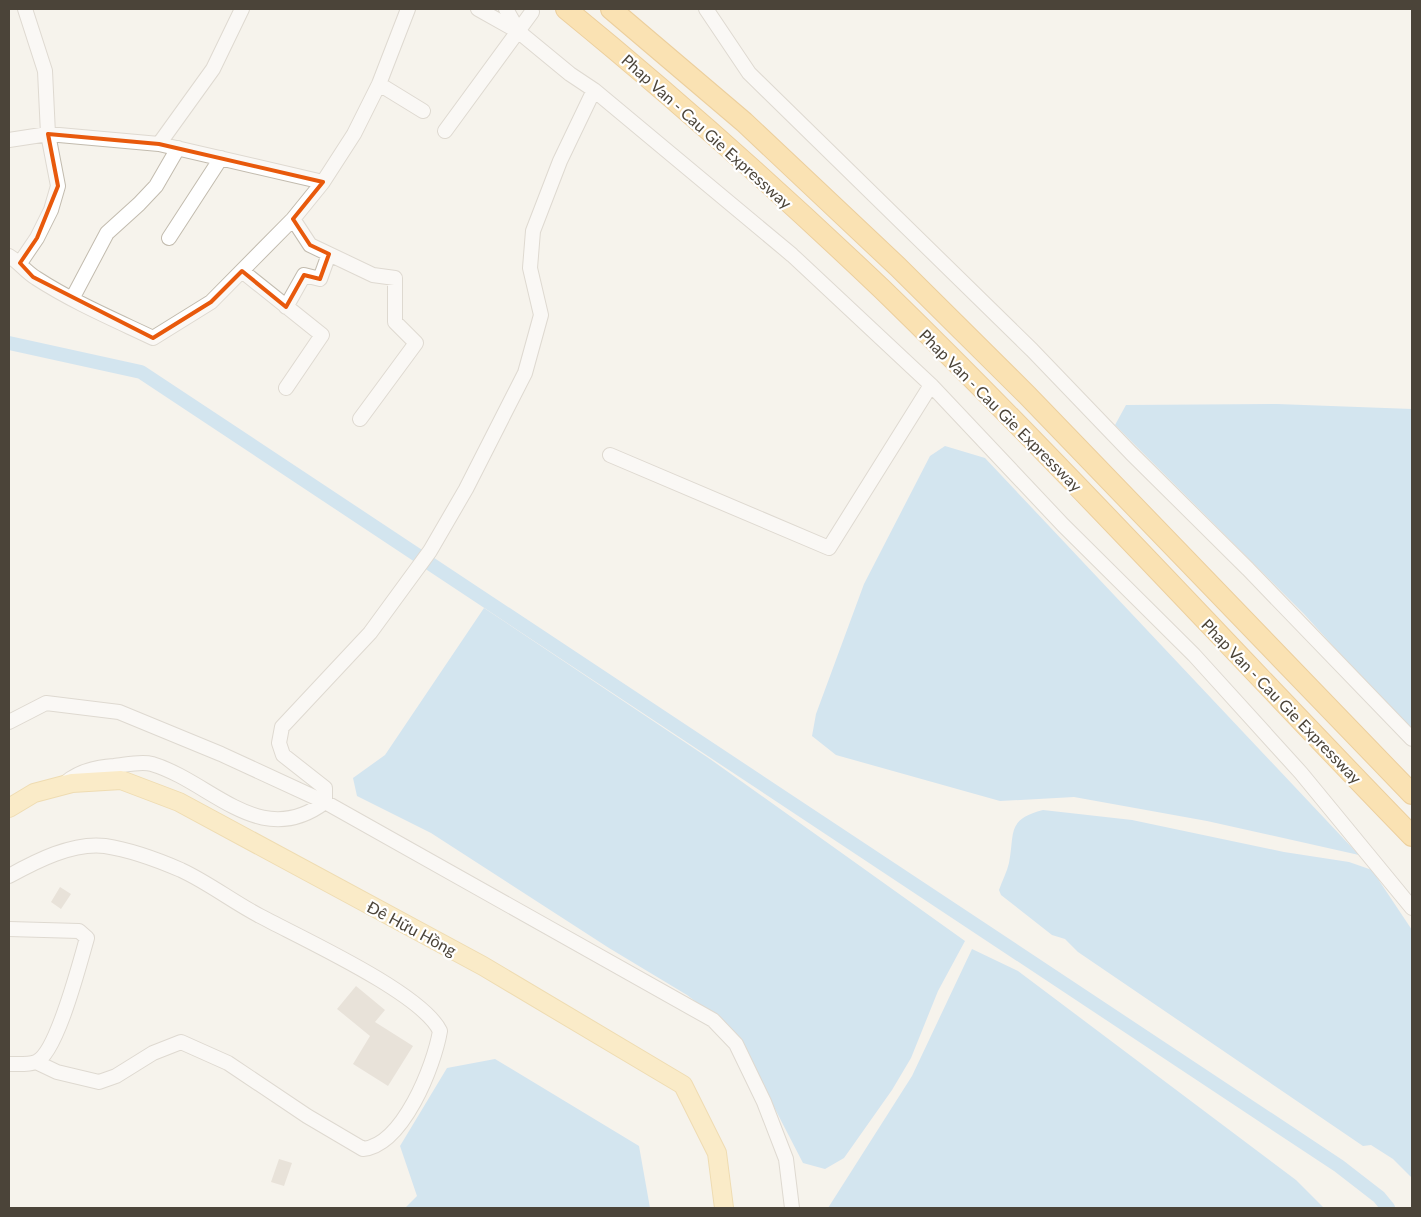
<svg xmlns="http://www.w3.org/2000/svg" width="1421" height="1217" font-family="Lato,sans-serif">
  <style>
    .water { fill: #a9d4f2 }
    .lines { fill: none; stroke-linecap: round; stroke-linejoin: round }
    .canal { stroke: #a9d4f2; stroke-width: 14 }
    .building { fill: #d8cfc1 }
    .minor-casing { stroke: #c2bbae; stroke-width: 16 }
    .major-casing { stroke: #e6c16a; stroke-width: 20 }
    .highway-casing { stroke: #e0a43c; stroke-width: 22 }
    .minor { stroke: #fff; stroke-width: 14 }
    .major { stroke: #ffe39c; stroke-width: 18 }
    .highway { stroke: #ffcf6e; stroke-width: 20 }
    .marked { fill: none; stroke: #e8590c; stroke-width: 4; stroke-linejoin: round }
    .labels { text-anchor: middle; dominant-baseline: central; stroke-width: 4.5; stroke-linejoin: round; paint-order: stroke }
    .street-label { font-size: 16px; fill: #4b4439; stroke: #fff }
  </style>
  <rect width="100%" height="100%" fill="#f6f3ec"/>
  <path class="water" d="M1277,404L1412,409V733L1304,614L1115,425L1126,405Z
    M945,446L985,458L1359,855L1207,821L1074,797L1000,801L836,755L812,736L816,714L864,584L930,456Z
    M484,608L710,759L965,941L938,991L911,1058L892,1090L844,1158L825,1169L803,1163L742,1045L722,1022L687,995L609,948L431,833L357,796L353,778L385,755Z
    M1043,810L1132,820L1284,852L1349,862L1372,870L1412,930V1178L1393,1159L1371,1145L1363,1146L1078,952L1065,939L1052,935L1001,895L999,890C1002,881 1007,872 1009,863C1015,832 1006,820 1043,810Z
    M972,949L1018,971L1296,1180L1324,1208H828L912,1076Z
    M495,1059L639,1146L650,1208H405L417,1196L400,1146L447,1068Z"/>
  <g class="lines">
    <path class="canal" d="M9,343L141,372L1339,1166L1379,1197L1388,1208"/>
  </g>
  <path class="building" d="M60,887L71,894L61,909L51,902Z
    M356,986L385,1010L375,1022L413,1046L388,1086L353,1064L370,1036L337,1009Z
    M279,1159L292,1163L284,1186L271,1182Z"/>
  <g class="lines">
    <g class="minor-casing">
      <path id="minor" d="M478,9L519,32L570,74L594,90L792,255L931,385L1063,525L1194,655L1301,773L1412,908
        M506,9L519,32
        M706,9L749,73L1032,350L1131,453L1248,569L1412,739
        M379,84L423,111
        M445,131L532,12
        M9,140L48,134L159,144L323,182
        M159,144L213,69L242,9
        M293,219L310,245L373,275L395,278V322L416,343L360,419
        M169,238L221,158
        M9,256C19,262 26,272 36,278C73,302 113,319 153,338L211,302L293,219L323,182L354,134L379,84L408,9
        M20,263L37,238L51,210L58,186L48,134L45,71L25,9
        M242,271L322,335L286,388
        M72,299L107,233L139,204L156,186L178,148
        M286,307L304,275L320,279L329,254
        M610,455L829,548L931,385
        M9,722L46,703L119,712L221,754L325,802L713,1020L736,1044L764,1102L786,1159L792,1208
        M65,783C78,772 97,767 114,766C125,765 141,761 152,764C212,782 260,851 325,802V788L283,755L279,743L282,727L370,633L430,551L466,489L525,373L541,315L530,268L533,231L560,161L594,90
        M9,876C36,861 73,842 105,846C131,850 158,860 181,870C209,883 233,902 260,916C301,938 422,993 440,1031C434,1066 403,1145 363,1149L307,1116L228,1063L181,1042L153,1053L116,1076L99,1082L57,1072L36,1062
        M9,929L79,931L87,938C80,962 57,1053 36,1062C28,1065 17,1064 9,1064"/>
    </g>
    <g class="major-casing">
      <path id="major" d="M9,808L34,793L72,783L121,780L179,802L483,966L683,1085L717,1153L724,1208"/>
    </g>
    <g class="highway-casing">
      <path id="highway" d="M566,9C675,98 780,192 882,289C1064,466 1235,654 1412,836
        M611,9L744,122L898,267L1027,395L1412,794"/>
    </g>
    <use href="#minor" class="minor"/>
    <use href="#major" class="major"/>
    <use href="#highway" class="highway"/>
  </g>
  <path d="M0 0H1421V1217H0ZM48,134L159,144L323,182L293,219L310,245L329,254L320,279L304,275L286,307L242,271L211,302L153,338L33,277L20,263L37,238L58,186Z" fill="#f6f3ec" fill-opacity=".55" fill-rule="evenodd"/>
  <path class="marked" d="M48,134L159,144L323,182L293,219L310,245L329,254L320,279L304,275L286,307L242,271L211,302L153,338L33,277L20,263L37,238L58,186Z"/>
  <g class="labels">
    <g class="street-label">
      <text transform="translate(707 131) rotate(42)">Phap Van - Cau Gie Expressway</text>
      <text transform="translate(1001 410) rotate(45)">Phap Van - Cau Gie Expressway</text>
      <text transform="translate(1282 701) rotate(46)">Phap Van - Cau Gie Expressway</text>
      <text transform="translate(412 928) rotate(28)">Đê Hữu Hồng</text>
    </g>
  </g>
  <rect width="1421" height="1217" fill="none" stroke="#4b4439" stroke-width="20"/>
</svg>
